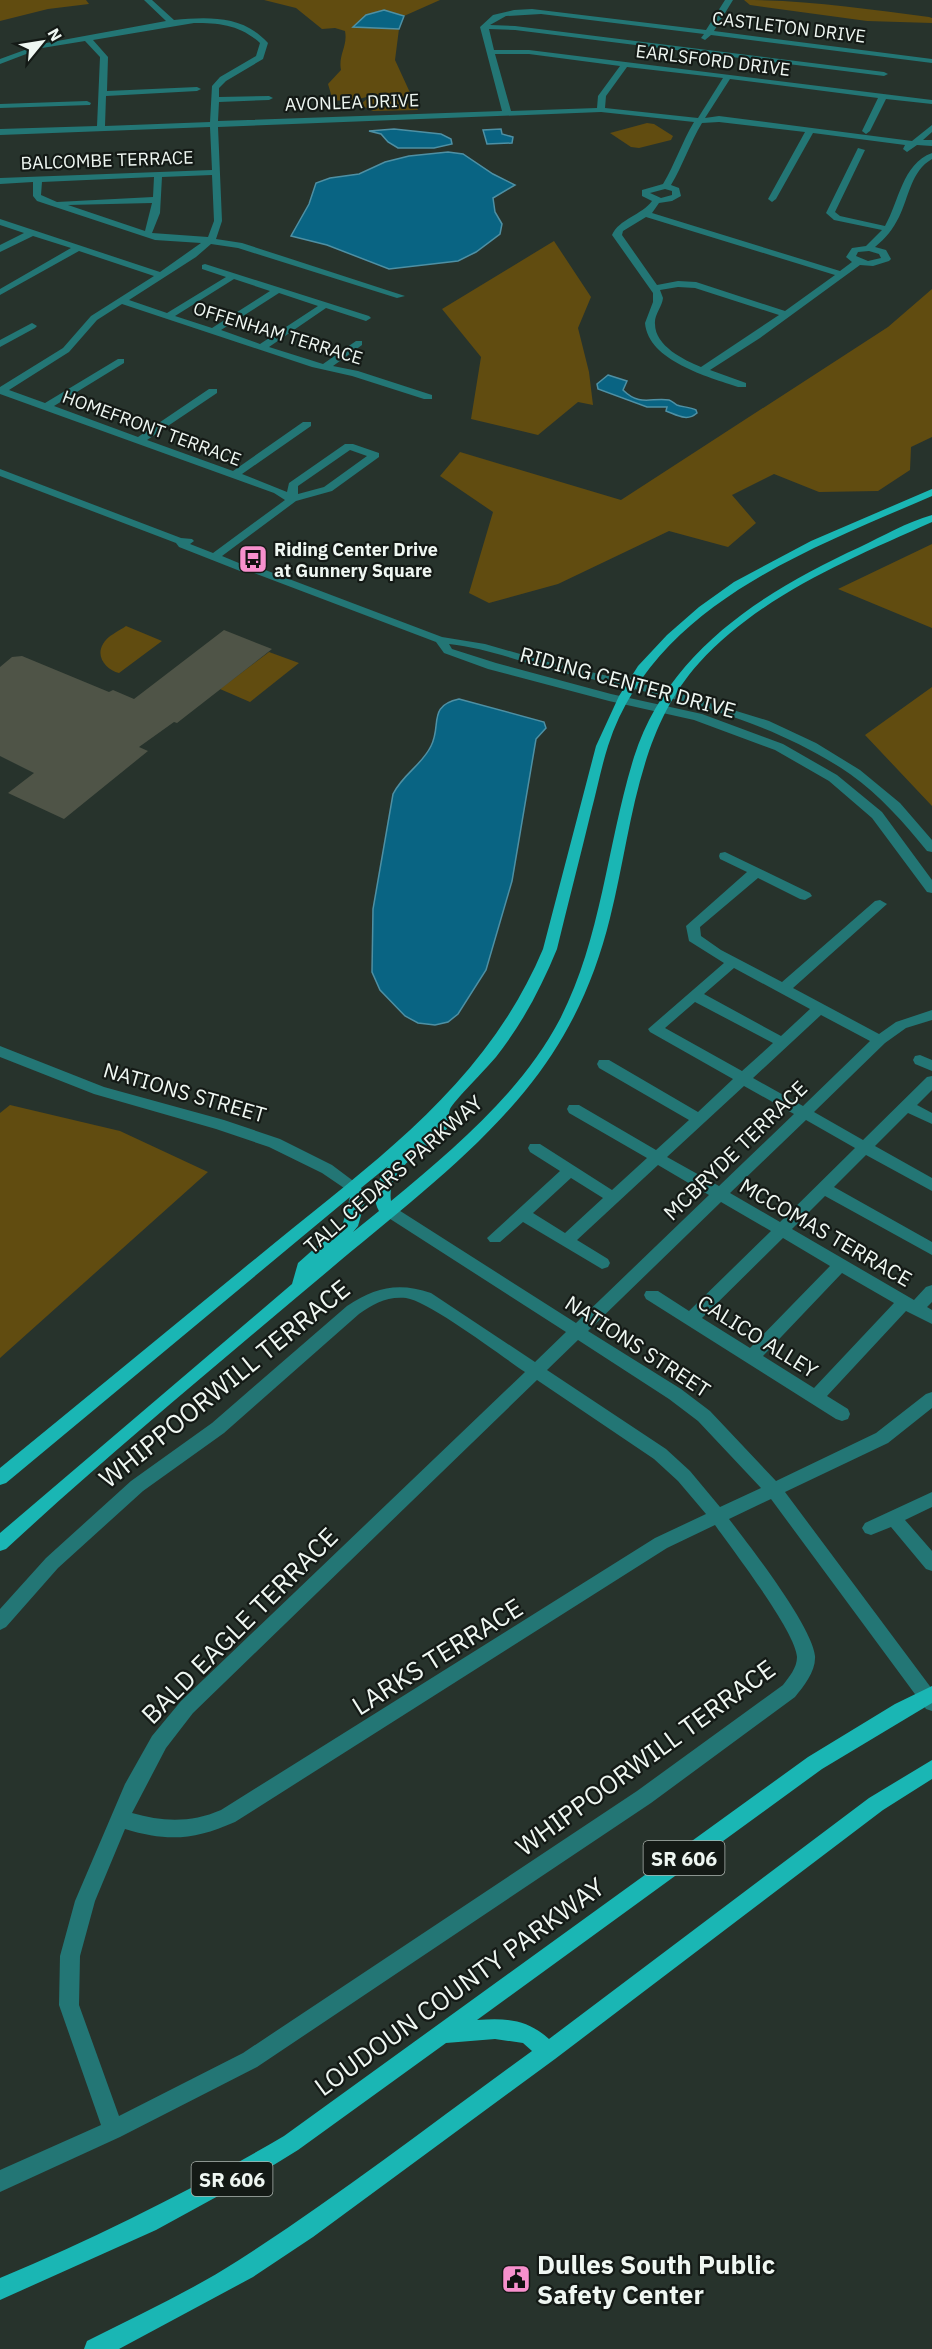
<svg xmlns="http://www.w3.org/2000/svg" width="932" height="2349" font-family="'IBM Plex Sans',sans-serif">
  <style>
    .green { fill: #614c10 }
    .water { fill: #096483; stroke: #4e90a4; stroke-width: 1.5 }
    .building { fill: #4f5447 }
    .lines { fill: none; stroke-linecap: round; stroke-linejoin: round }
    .minor { fill: #237675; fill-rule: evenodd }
    .major { fill: #1ab6b4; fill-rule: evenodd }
    .labels { text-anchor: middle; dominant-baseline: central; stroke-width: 4.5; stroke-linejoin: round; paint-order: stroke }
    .far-street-label { font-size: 18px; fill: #eff7f2; stroke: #141a16 }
    .far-poi-label { font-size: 18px; font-weight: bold; fill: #eff7f2; stroke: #141a16; text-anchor: start }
    .shield { fill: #141a16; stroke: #adb5b0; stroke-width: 1.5 }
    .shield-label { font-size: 20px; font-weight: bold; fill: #eff7f2 }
    .street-label { font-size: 21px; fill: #eff7f2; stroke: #141a16 }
    .near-street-label { font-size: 26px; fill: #eff7f2; stroke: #141a16 }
    .near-poi-label { font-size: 26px; font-weight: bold; fill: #eff7f2; stroke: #141a16; text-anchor: start }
  </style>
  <rect width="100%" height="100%" fill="#27332c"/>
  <path class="green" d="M0,0H86L89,4L48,9L0,21Z
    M264,0H440L404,16C380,8 374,9 354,27L399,29L395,60L418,110L373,111L360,105L370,96L359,99L333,101L328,84L341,70C338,55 348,46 345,31L335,28L322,29L296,8Z
    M744,0C806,0 867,9 929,17L932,18V23L867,21L750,5Z
    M647,123L654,124L673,136L671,140L639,148L631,147L610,133Z
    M554,241L591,297L578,328L589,372L593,405L578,402L538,435L471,419L481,357L442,309Z
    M932,289V437L911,447L910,470L878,491L819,492L774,474L732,495L756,523L728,547L669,531L558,584L489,603L469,593L493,512L440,476L460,452L621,500L888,327Z
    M932,544V628L838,589Z
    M126,626L162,641L119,673C107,670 95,657 103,644C107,636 119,631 126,626Z
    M269,652L299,663L250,702L220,689Z
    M932,687V806L865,735Z
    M10,1105L120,1131L208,1172L0,1358V1113Z"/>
  <path class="water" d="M384,10L404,16L399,29L353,27L366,15Z
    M394,129L441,134L451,139L452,144L434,148H398L388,142L381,134L369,131Z
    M501,129L502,134L513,137L512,143L487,144L483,130Z
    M448,152L463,154L493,174L515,185L493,198L495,212L502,224L500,234L476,252L458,261L389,269L327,245L291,236L309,204L316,183L330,178L359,174L385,162L409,156Z
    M608,375L627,381L623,390C640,407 652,397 669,400C672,401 675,404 677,405C682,407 690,407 696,410L697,413C687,422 677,415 666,411L667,407H647L598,389L597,384Z
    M459,699L544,722L546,728L536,739L512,881L486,970L458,1014L448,1022L435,1025L418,1023L405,1016L380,990L372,972L373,909L393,794C403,774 422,765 431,746C442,725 427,706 459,699Z"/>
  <path class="building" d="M224,630L272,649L177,723L174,722L139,747L148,751L64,819L8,793L34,773L0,756V667L12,657L22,656L109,692L113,690L134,699Z"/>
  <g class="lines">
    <path class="minor" d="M144,0H152L174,20C208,17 243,15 268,43L263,59L226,81L219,88V97L269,96L273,98L269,100L219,102L218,121L502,111L480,27L493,15L514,10L532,9L706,30L725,0H733L714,31L932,59V63L711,35L705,40L701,38L704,34L541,14L506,16L490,25L515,26L884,72L888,74L884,76L515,30L489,29L494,50H529L932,100V104L886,99L870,131L866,134L862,131L878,98L730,79L705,118L719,116L912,141L932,125V132L923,140H932V146L917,145L907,152L903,149L905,145L813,133L776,199L772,202L768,199L805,132L719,122L702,123C690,143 683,165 671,185L679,188L681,196L672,201L659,203L652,213L840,271L852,262L846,257L852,248L866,246L882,230L834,220L826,213L858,148L865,150L835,212L840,216L885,226C899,202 902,164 932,153V159C911,171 909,197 899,217C893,229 886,238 875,247L886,250L891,259L889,261L873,266L860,265L760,338L710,370L746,383V387H738C709,377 648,361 645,323L653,302V293L612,235C619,219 642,215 652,201L642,196V190L663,184C675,164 682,142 694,122L601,112L218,127L222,221L216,239L242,243L405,296L397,298L238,248L211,244L196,257L129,300L167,313L226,277L202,269V265L205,264L369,316L371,318L366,321L326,308L269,347L323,364L356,341H362V345L333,366L358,371L432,395V399H424L352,376L312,367L122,304L97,320L69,352L9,390L45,403L118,359H124V363L54,406L138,437L209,389H217V393L147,440L233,471L303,422H311V426L242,474L287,492L289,483L345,444H353L379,453V457L332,491L296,501L222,556L246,566L260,568L442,637L485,644L548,662L668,690L769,721L816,743L860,770L900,803L932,840V852L927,851C904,823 880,795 850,774C765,716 662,695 564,673C526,664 488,648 449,644L452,649L496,663L611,694L702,714L783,744L837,775L882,812L932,880V893L927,892L872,818L829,781L775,750L694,720L609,701L488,669L444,653L436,642L254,573L240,571L179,547L176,543L0,476V469L181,538L192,539L194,541L190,544L213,553L285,500L274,493L0,394V387L63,348L91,316L154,276L79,251L0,295V289L71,248L33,236L0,252V245L24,233L0,225V219L160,272L201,243L155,240L37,201L33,196V182L0,184V178L212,170L210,127L0,135V129L97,126L100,57L85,41L42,48L0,64V59L41,44L166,21ZM194,23C220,23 240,25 260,43L256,56L220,77L212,86L210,122L105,126L106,96L197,91L201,89L197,87L107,91L108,57L93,40ZM495,54H529L620,66L598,96L597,108L511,111ZM627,67L723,78L698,118L605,108L606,96ZM212,175L214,221L208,237L152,233L160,213L162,177ZM154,177L153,197L57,202L41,195L42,182ZM665,189L672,191V195L661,198L650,193ZM152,203L145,231L68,205ZM646,217L835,275L785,311L696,282L678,281L657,285L622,235L623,231ZM869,251L879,254L881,258L868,261L856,256L858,252ZM234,279L270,291L212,328L175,316ZM678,287L695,288L779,315L701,367C684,360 655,346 655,324C654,315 662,307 663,298L660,290ZM279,293L318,306L260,344L221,330ZM350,450L367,456L324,487L298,494V486Z
      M87,101L91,103L90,105L0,108V104Z
      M32,323L37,326L35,328L0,347V340Z
      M725,852L810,893L812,896L805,900L800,899L758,878L700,927L701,936L721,950L782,982L875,901L880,900L887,904L793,988L879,1034L896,1022L932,1010V1020L906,1028L885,1043L814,1112L863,1140L927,1077L932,1076V1090L917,1105L932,1113V1124L908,1113L875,1146L932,1178V1191L866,1155L834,1187L932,1242V1255L825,1196L792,1229L914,1300L926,1287L932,1285V1302L927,1307L932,1310V1324L906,1311L827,1396L848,1409L850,1414L848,1419L842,1421L836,1419L646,1299L644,1295L646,1291H658L689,1311L771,1231L721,1202L588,1331L681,1389L710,1411L776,1481L876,1433L926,1394L932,1392V1408L888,1443L785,1492L932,1689V1711L926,1709L771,1499L729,1519C749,1545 812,1626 815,1656C816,1671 804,1686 795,1697L651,1803L257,2067L120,2137L0,2192V2170L101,2125L59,2005L60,1956L75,1901L125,1784L152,1736L181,1701L525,1372C501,1356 429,1301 406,1298C387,1296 373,1304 359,1314L224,1433L143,1491L58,1568L6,1627L0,1630V1609L46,1558L131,1481L212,1423L347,1306C375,1287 399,1282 431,1293L535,1362L566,1332L384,1215L381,1211L384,1207H394L576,1323L709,1195L658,1165L577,1240L608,1259L610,1263L608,1267L602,1269L523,1222L500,1242H490L487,1238L560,1171L530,1152L528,1148L530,1144H540L612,1190L647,1158L569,1113L567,1109L569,1105H579L656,1150L689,1120L599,1068L597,1064L599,1060H609L698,1112L733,1079L650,1032L648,1029L724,963L689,941L686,926L747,872L720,859L719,856L720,853ZM734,968L810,1009L781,1036L704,994ZM695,1002L773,1043L742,1071L665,1028ZM821,1015L870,1041L803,1106L753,1078ZM744,1086L794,1114L719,1186L667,1157ZM806,1120L855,1148L780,1222L730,1193ZM571,1178L603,1198L565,1233L533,1213ZM783,1238L830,1266L750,1348L702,1318ZM842,1273L894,1303L814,1388L763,1356ZM578,1340L669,1399L698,1421L761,1488L720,1507L690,1471L666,1449L547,1370ZM537,1380L654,1459L678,1481L706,1514L655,1538L221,1810C191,1823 163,1822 132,1813L166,1748L193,1713ZM715,1525C732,1549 796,1632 797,1657C797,1668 789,1677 783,1685L637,1791L243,2053L119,2116L79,2005L80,1956L95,1901L125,1829C168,1842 194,1840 235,1822L667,1548Z
      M0,1046L104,1087L224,1120L280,1139L332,1165L360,1186L357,1190H347L322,1173L269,1147L216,1129L94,1094L0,1057Z
      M920,1055L932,1060V1071L915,1064L913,1060L915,1056Z
      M932,1492V1507L905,1520L932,1551V1571L926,1569L891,1527L871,1535L865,1533L862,1528L865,1523Z"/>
    <path class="major" d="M932,489V496C808,550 654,605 608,746C601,768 597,790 591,812C580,858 568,903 557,949C541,988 522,1024 496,1057C487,1068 453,1102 450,1109C447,1117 451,1125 445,1131C425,1151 386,1168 391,1201C453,1149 522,1092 560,1019C602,937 607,844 634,757C668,651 764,591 860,547C883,536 907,522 932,515V522C850,559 761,595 699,663C636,733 632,831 610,918C594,983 567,1040 525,1091C468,1160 395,1214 328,1271C220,1362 110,1453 6,1549L0,1551V1533L292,1284L298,1263L343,1223L350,1197L6,1483L0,1485V1468C87,1397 173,1326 260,1255C371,1163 485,1087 543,949L596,746L619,696L638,666L667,635L699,607L734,582L811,541ZM388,1166C378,1179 370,1195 379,1211L353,1232L358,1226L366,1198L361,1188Z
      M932,1686V1703L822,1769L477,2020C506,2018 527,2019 549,2039L869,1798L932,1760V1779L883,1810L555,2059L313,2237L253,2277L119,2349H84L87,2341C138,2315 191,2291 239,2260C340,2195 435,2121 532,2051L523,2043L495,2039L446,2043L298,2150L264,2171L156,2230L0,2300V2278C98,2237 192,2190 284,2136L808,1757L895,1704Z"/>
  </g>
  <defs>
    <g id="bus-square" transform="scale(1.5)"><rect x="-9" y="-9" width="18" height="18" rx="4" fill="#f790cd" stroke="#141a16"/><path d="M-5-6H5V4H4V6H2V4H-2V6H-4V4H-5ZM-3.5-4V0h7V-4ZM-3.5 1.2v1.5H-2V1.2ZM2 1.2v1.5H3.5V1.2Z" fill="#111"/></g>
    <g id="civic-square" transform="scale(1.5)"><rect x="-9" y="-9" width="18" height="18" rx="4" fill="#f790cd" stroke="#141a16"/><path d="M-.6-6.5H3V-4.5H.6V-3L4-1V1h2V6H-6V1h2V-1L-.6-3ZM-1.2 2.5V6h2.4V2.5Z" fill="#111"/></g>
  </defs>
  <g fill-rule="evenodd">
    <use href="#bus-square" x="253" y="559"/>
    <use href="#civic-square" x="516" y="2279"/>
  </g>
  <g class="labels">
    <g class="far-street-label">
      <text transform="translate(789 27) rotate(7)">CASTLETON DRIVE</text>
      <text transform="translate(713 60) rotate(7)">EARLSFORD DRIVE</text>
      <text transform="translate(352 102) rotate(-2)">AVONLEA DRIVE</text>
      <text transform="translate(107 160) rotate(-2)">BALCOMBE TERRACE</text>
      <text transform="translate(278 333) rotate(17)">OFFENHAM TERRACE</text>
      <text transform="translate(152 428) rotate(20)">HOMEFRONT TERRACE</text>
    </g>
    <g class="far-poi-label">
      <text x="274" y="549">Riding Center Drive<tspan x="274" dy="21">at Gunnery Square</tspan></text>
    </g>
    <g class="shield">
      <rect x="643.5" y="1841" width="81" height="34" rx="4.5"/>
      <rect x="191.5" y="2162" width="81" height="34" rx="4.5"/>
    </g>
    <g class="shield-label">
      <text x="684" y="1858">SR 606</text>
      <text x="232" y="2179">SR 606</text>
    </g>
    <g class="street-label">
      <text transform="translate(628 682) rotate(15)">RIDING CENTER DRIVE</text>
      <text transform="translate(185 1092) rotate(16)">NATIONS STREET</text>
      <text transform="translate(735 1150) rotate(-44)">MCBRYDE TERRACE</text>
      <text transform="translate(393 1174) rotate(-41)">TALL CEDARS PARKWAY</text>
      <text transform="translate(826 1232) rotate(30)">MCCOMAS TERRACE</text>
      <text transform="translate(758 1336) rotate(32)">CALICO ALLEY</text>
      <text transform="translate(638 1346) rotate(33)">NATIONS STREET</text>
    </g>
    <g class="near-street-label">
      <text transform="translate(224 1383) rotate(-39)">WHIPPOORWILL TERRACE</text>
      <text transform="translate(239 1625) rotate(-45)">BALD EAGLE TERRACE</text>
      <text transform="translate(437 1656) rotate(-32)">LARKS TERRACE</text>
      <text transform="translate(645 1757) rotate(-36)">WHIPPOORWILL TERRACE</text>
      <text transform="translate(459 1986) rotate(-36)">LOUDOUN COUNTY PARKWAY</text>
    </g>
    <g class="near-poi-label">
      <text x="537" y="2264">Dulles South Public<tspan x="537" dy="30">Safety Center</tspan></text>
    </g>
  </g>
  <g transform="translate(42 42) rotate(60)" stroke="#141a16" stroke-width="4.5" paint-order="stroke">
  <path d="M0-4.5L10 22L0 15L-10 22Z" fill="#eff7f2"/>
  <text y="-9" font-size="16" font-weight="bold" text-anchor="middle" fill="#eff7f2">N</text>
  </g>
</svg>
